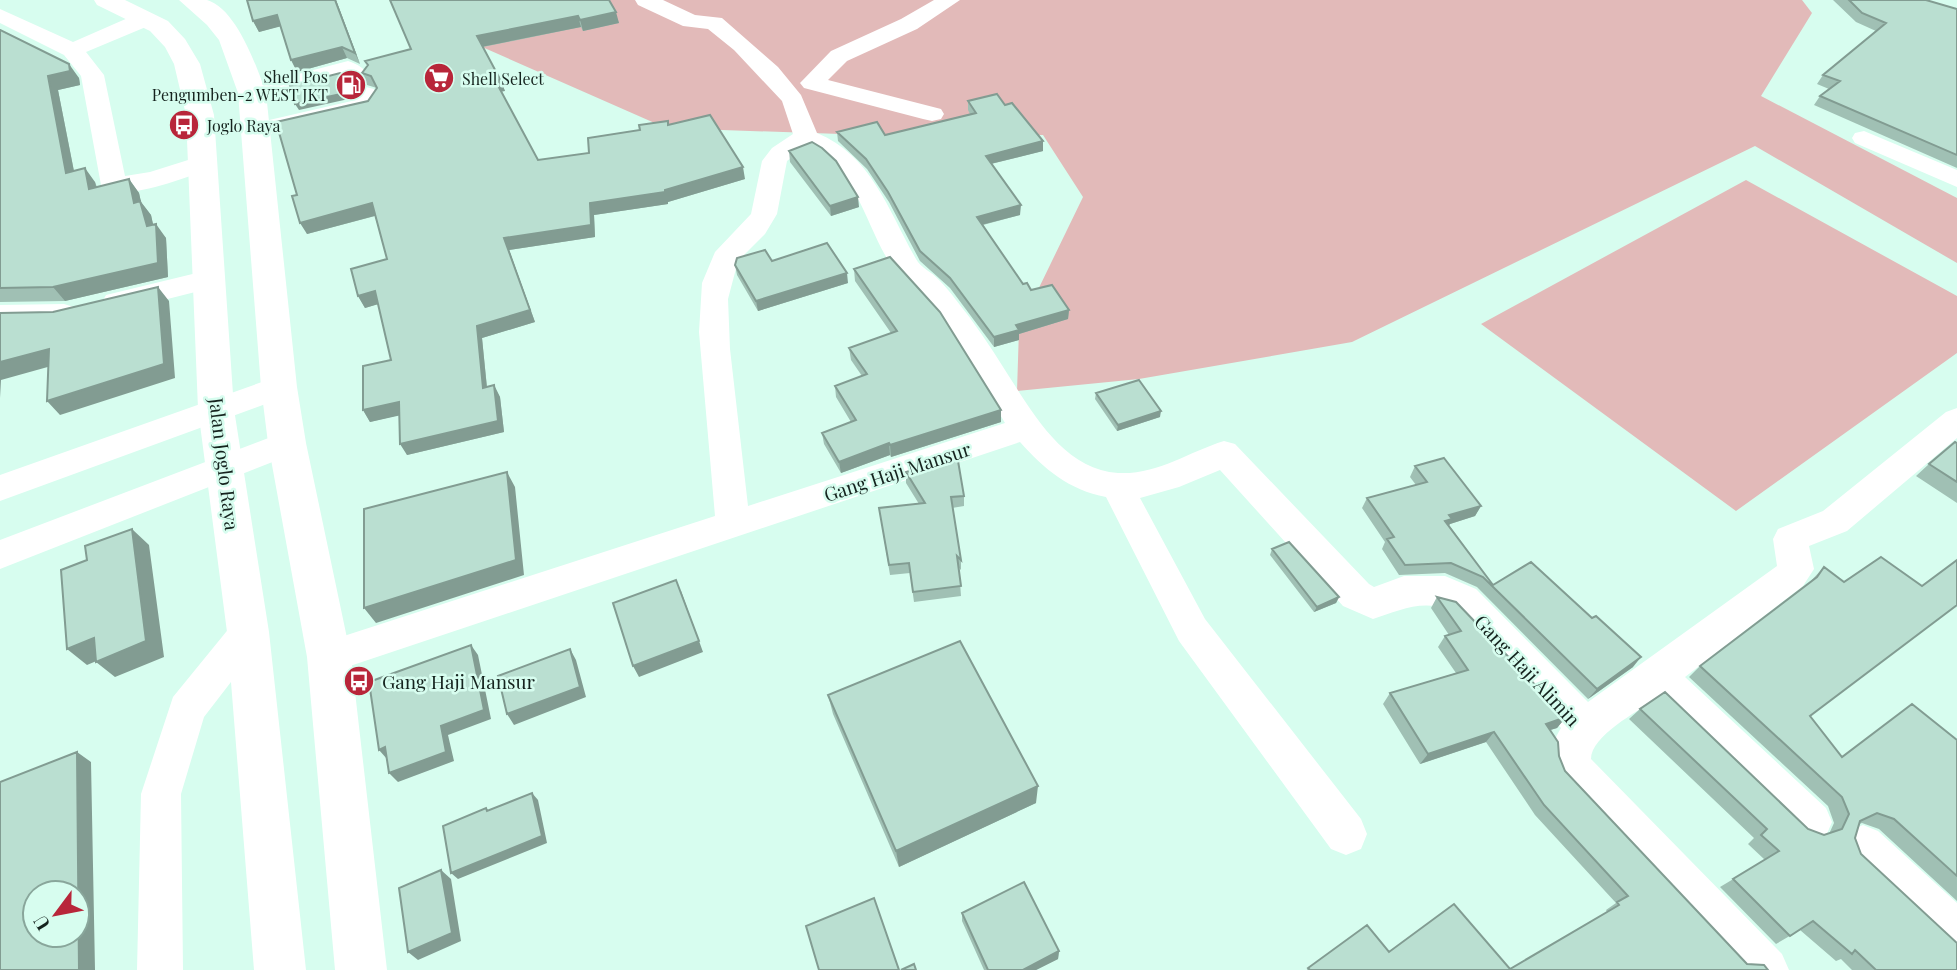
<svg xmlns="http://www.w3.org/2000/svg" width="1957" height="970" font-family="'Playfair Display',serif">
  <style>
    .green { fill: #e2bab9 }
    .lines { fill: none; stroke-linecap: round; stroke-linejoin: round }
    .minor { fill: #fff; fill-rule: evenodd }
    .major { fill: #fff; fill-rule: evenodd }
    .wall { fill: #a0c0b4 }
    .shaded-wall { fill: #829c92 }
    .building { fill: #badfd1; stroke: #829c92; stroke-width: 2; fill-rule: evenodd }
    .labels { text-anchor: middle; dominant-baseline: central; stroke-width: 5; stroke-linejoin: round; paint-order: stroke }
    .far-poi-label { font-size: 16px; fill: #15231e; stroke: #d7fdef; text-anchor: start }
    .street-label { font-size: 19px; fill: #15231e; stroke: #d7fdef }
    .poi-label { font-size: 19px; fill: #15231e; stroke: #d7fdef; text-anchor: start }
  </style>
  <rect width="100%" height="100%" fill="#d7fdef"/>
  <path class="green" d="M462,0H1802L1812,13L1761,96L1957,198V263L1755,146L1352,342L1139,379L1017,391L1019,329L1083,197L1043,135L898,136L666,128L439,28Z
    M1746,180L1957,296V353L1736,511L1481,324Z"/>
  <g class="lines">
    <path class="minor" d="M635,0H663L695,15L722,18L778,67L801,95L817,133C872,156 888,210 916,259C921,268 932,272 939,280C945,286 951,293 956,300C974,322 990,346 1005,370C1031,410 1063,470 1118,473C1158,475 1188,452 1224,441L1235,444L1369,584L1374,587L1404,576H1445L1476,589L1588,702L1777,566L1773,539L1778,529L1823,511L1946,412L1957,408V438L1847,531L1809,546L1814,569L1803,586L1685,677L1826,808L1832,822L1826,836L1811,842L1796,836L1655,699C1637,712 1591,736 1591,759L1782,954L1789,970H1735L1557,779C1548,760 1550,746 1561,728L1450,611C1424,598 1398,611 1373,619L1343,606L1220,470L1179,487L1140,498L1205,619L1361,819L1367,834L1361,849L1346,855L1331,849L1179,641L1106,497C1069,490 1044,469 1020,442L329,673L316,669L310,657L316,645L715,516L699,332L702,283L715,252L751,214L762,161L772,148L793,134L782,101L734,50L708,29L683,26L638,5ZM807,146C860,170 865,229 895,271C905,286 922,295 933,309C960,345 982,384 1005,423L748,506L730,349L728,299L738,261L765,234L777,214L787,161Z
      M934,0H960L917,29L847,61L828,80L941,109L944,114L941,119L932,121L923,119L804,88L800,83L831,51L901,19Z
      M0,9L73,42L137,14H153L156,19L153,24L86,52L104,75L125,176L150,172L204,155L213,158L217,163L213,168C183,178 136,198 105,191L101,185L81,76L64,55L0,23Z
      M348,61C358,64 365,69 371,77L367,82H351L344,76L252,100L244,98L240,93L244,88Z
      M366,87L374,89L380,101L373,110L256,137L247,135L244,130L247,125L356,100L354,94L358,89Z
      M1864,131L1957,170V187L1855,143L1852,138L1855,133Z
      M209,270L219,272L223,279L219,286L116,312L106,309L102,302L106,295Z
      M64,304L74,307L79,314L74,321L64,324L0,325V305Z
      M279,376L290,379L294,387L290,395L0,501V475Z
      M287,431L298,434L303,443L298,452L0,569V540Z
      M248,616L261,621L266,632L261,643L204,717L181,794L183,970H137L141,794L173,697L235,621Z
      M1863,825L1878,831L1957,903V955L1941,949L1848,861L1842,846L1848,831Z"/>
    <path class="major" d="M94,0H125L168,21L185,39L200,64L214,115L234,409L269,632L306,970H254L227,632L198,409L186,115L174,64L165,47L150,31L97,5Z
      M179,0C187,0 199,0 207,0C236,8 257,67 266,93L297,387L306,443L351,657L387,970H335L307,657L268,443L261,387L238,93L219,40L207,25Z"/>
  </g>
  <path class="wall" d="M247,0H336L360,64L347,58L297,72L280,26L259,32L253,21Z
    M609,0L619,23L583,31L581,27L483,47L500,79L505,91H501L538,160L589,153L640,130L668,121L669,125L745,179L668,202V204L594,215L595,237L509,250L535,322L482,338L487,387L494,385L500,397L504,432L407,455L399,415L370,422L363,410L391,360L378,304L365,308L358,296L387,259L375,216L307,234L297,195L377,88L367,85L362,73L368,66L365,61Z
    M1833,0H1926L1957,9V168L1814,105L1820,96L1829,89L1817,84L1823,75L1876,31L1856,22Z
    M0,30L79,78L80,85L58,90L74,171L95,182L97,187L129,179L139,193L141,202L151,215L153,225L166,238L168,277L65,301L0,302Z
    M968,101L1043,151L991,164L1020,215L983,225L1023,284L1031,290L1069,310L1068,319L1019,334V340L994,347L950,288L920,261L889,202L867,169L838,141L837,132L885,135L970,114L968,110Z
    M789,151L859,207L831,216L790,162Z
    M772,261L848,283L758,311L737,275L735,265Z
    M854,269L1001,410V422L891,457L890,455L841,473L824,444L822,433L851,422L836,397L835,386L862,376L851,360L849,348L891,333L855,281Z
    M1096,393L1160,417L1117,431L1095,399Z
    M1957,443V503L1916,476L1929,464Z
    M1415,466L1481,506L1475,516L1450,524L1449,525L1493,585L1633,667L1588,699L1477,587L1445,573L1399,575L1382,549L1385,542L1362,508L1367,498L1416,485L1410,477Z
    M906,472L964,496V506L952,508L961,560V570L959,568L961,596L914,602L910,573L890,575L879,508L919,504L906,483Z
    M1272,549L1339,597L1336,603L1314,612L1270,555Z
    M1824,567L1811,717L1841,757L1957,740V901L1879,829L1862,823L1859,824L1855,838L1861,854L1957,970H1852L1841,959L1836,961L1800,930L1776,944L1720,887L1765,860L1748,844L1754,838L1629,719L1640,709L1808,829L1824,835L1829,834L1834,823L1828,806L1689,677L1700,666L1809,583Z
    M1437,597L1566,717L1557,728L1550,730L1565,771L1747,964L1768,970H1307L1308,968L1389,952L1510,969L1607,912L1606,910L1616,903L1535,815L1486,742L1420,764L1383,704L1390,693L1456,673L1438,647L1445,636L1449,635L1431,608Z
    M828,695L1036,803L899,867L833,714Z
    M962,913L1059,951L1058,959L1036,970H984L962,921Z"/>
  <path class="shaded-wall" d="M335,0H336L360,64L355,53Z
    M616,12L619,23L583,31L580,20Z
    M277,15L282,26L259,32L253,21Z
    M578,16L581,27L481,47L477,36Z
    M342,47L347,58L297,72L291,60Z
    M69,64L79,78L80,85L58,90L77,187L66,173L48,76Z
    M362,78L365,85L356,87L352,92L353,98L299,110L295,104L349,86L353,81Z
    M500,79L505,91L500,92L495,80Z
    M1043,141V151L986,165V156Z
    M743,167L745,179L668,202V204L594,215L595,237L509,250L535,322L482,338L488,399L483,388L477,326L504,238L590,203L665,190Z
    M85,168L95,182L100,203L89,189Z
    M129,179L139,193L141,202L151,215L156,237V224L166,238L168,277L65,301L53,287L147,226L134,203Z
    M858,197L859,207L831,216L830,206Z
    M372,203L378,215L307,234L300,223Z
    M1021,205L1020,215L977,226V217Z
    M847,273L848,283L758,311L756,301Z
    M158,287L169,301L175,378L60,415L47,401Z
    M375,291L382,303L365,308L358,296Z
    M1069,310L1068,319L1019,334V340L994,347V337L1016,325Z
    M49,349L62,363L1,380L0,398V362Z
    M494,385L500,397L504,432L407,455L400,444Z
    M399,402L406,414L370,422L363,410Z
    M1001,410V422L891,457L890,445Z
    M1161,411L1160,417L1117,431L1118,425Z
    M889,443L890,455L841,473L839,462Z
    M507,472L515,487L524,575L376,623L364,608Z
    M1481,506L1475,516L1450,524L1446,529L1440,531L1449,515Z
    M132,529L149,545L164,657L115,677L96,662Z
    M681,591L703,652L639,677L633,666Z
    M1339,597L1336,603L1314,612L1317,607Z
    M94,638L113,654L87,665L67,649Z
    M471,645L478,655L491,719L448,735L454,761L398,782L389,773L441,726Z
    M570,649L576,660L586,697L514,725L507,714Z
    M1641,657L1633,667L1588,699L1597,689Z
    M1566,717L1557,728L1537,734L1546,724Z
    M1494,732L1486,742L1420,764L1428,754Z
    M385,747L387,759L379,750Z
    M77,752L91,762L95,970H79Z
    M1038,786L1036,803L899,867L896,851Z
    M532,793L538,800L547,843L458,879L451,873Z
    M441,870L451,879L461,941L418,960L408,952Z
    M1059,951L1058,959L1036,970H1023Z"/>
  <path class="building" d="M247,0H335L355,53L342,47L291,60L277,15L253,21Z
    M390,0H609L616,12L580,20L578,16L477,36L500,79L495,80L538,160L589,153L588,138L640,130L639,125L668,121V125L710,115L743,167L665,190V192L590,203L591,225L504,238L530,310L477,326L483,388L494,385L498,421L400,444L399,402L363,410V366L391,360L375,291L358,296L351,269L387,259L372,203L300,223L292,196L297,195L276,122L368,101L377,88L371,76L362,73L368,65L365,61L411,49Z
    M1849,0H1926L1957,9V155L1820,96L1840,81L1823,75L1886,23L1862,13Z
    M0,30L69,64L70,71L48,76L66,173L85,168L89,189L129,179L134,203L140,201L147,226L156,224L158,263L53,287L0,288Z
    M340,73L348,78H362L353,81L349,86L350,92L295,104L290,86Z
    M997,94L1005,105L1012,103L1043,141L986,156L1021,205L977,217L1023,284L1027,283L1031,290L1052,285L1069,310L1016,325L1019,330L994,337L950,278L920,251L888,192L866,159L837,132L877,122L885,135L976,113L968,101Z
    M812,142L822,148L836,161L858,197L830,206L789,151Z
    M827,243L847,273L756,301L735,265L737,258L765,250L772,261Z
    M890,257L940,312L1001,410L890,445L889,443L839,462L822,433L856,420L835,386L867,374L849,348L897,331L854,269Z
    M158,287L164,364L47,401L49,349L0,362V313L53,312Z
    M1139,380L1161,411L1118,425L1096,393Z
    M1955,442L1957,443V482L1929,464Z
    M957,455L964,496L951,497L961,560L957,556L961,586L913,592L909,563L889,565L879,508L925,503L906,472Z
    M1444,458L1481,506L1449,515L1452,519L1445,521L1493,585L1531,562L1592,618L1596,616L1641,657L1597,689L1483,577L1451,563L1405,565L1387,539L1394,537L1367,498L1427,482L1415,466Z
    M507,472L516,560L364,608V509Z
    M132,529L146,641L96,662L94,638L67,649L61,570L87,560L85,546Z
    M1289,542L1339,597L1317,607L1272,549Z
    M1881,557L1922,586L1957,560V605L1810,716L1842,757L1912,704L1957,740V876L1894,819L1877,813L1860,821L1855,838L1861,854L1957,943V970H1876L1855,950L1852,954L1813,921L1790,936L1733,879L1779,851L1761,835L1767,829L1640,709L1665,692L1808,829L1824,835L1842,829L1849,814L1842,797L1700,666L1817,577L1824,567L1844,582Z
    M676,580L699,641L633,666L613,603Z
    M1437,597L1456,602L1566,717L1546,724L1558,742L1559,756L1565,771L1747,964L1764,965L1768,970H1310L1308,968L1367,925L1389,952L1454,904L1510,969L1619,905L1617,902L1628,896L1544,805L1494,732L1428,754L1390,693L1468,670L1445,636L1461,631Z
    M960,641L1038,786L896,851L828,695Z
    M471,645L484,710L441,726L446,752L389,773L385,747L379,750L369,682Z
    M570,649L580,687L507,714L498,676Z
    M77,752L79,970H0V782ZM35,893H77V935H35Z
    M532,793L542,836L451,873L443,826L486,808L487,811Z
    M441,870L452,933L408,952L399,888Z
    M1024,882L1059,951L1023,970H988L962,913Z
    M874,898L899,970H819L806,926Z
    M914,964L916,970H901Z"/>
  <defs>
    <g id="supermarket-disc" transform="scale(1.575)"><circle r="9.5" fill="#b8263a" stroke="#d7fdef"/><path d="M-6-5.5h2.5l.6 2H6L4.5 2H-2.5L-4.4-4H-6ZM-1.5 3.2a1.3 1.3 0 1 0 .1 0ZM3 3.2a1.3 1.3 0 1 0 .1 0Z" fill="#fff"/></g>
    <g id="fuel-disc" transform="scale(1.575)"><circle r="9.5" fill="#b8263a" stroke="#d7fdef"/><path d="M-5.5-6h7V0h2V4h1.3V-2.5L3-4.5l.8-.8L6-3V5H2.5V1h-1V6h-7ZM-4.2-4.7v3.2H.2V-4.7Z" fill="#fff"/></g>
    <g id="bus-disc" transform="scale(1.575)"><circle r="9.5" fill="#b8263a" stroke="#d7fdef"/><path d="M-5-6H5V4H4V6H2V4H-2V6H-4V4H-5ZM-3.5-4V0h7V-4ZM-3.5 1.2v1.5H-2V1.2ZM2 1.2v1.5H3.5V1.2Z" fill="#fff"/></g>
  </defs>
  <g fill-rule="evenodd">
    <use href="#supermarket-disc" x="439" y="78"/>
    <use href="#fuel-disc" x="351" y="85"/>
    <use href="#bus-disc" x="184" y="125"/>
    <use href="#bus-disc" x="359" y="681"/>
  </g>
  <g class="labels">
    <g class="far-poi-label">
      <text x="328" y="76" text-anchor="end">Shell Pos<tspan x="328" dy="18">Pengumben-2 WEST JKT</tspan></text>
      <text x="462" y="78">Shell Select</text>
      <text x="207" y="125">Joglo Raya</text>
    </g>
    <g class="street-label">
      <text transform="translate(225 464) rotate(83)">Jalan Joglo Raya</text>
      <text transform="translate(897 471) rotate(-18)">Gang Haji Mansur</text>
      <text transform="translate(1528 670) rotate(47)">Gang Haji Alimin</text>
    </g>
    <g class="poi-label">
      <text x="382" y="681">Gang Haji Mansur</text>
    </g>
  </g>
  <g transform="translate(56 914) rotate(238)"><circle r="33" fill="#d7fdef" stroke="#89a69b" stroke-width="2"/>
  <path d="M0-5L12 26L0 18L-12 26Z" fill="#b8263a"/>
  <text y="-10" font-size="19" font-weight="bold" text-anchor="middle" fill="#15231e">U</text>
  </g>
</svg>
